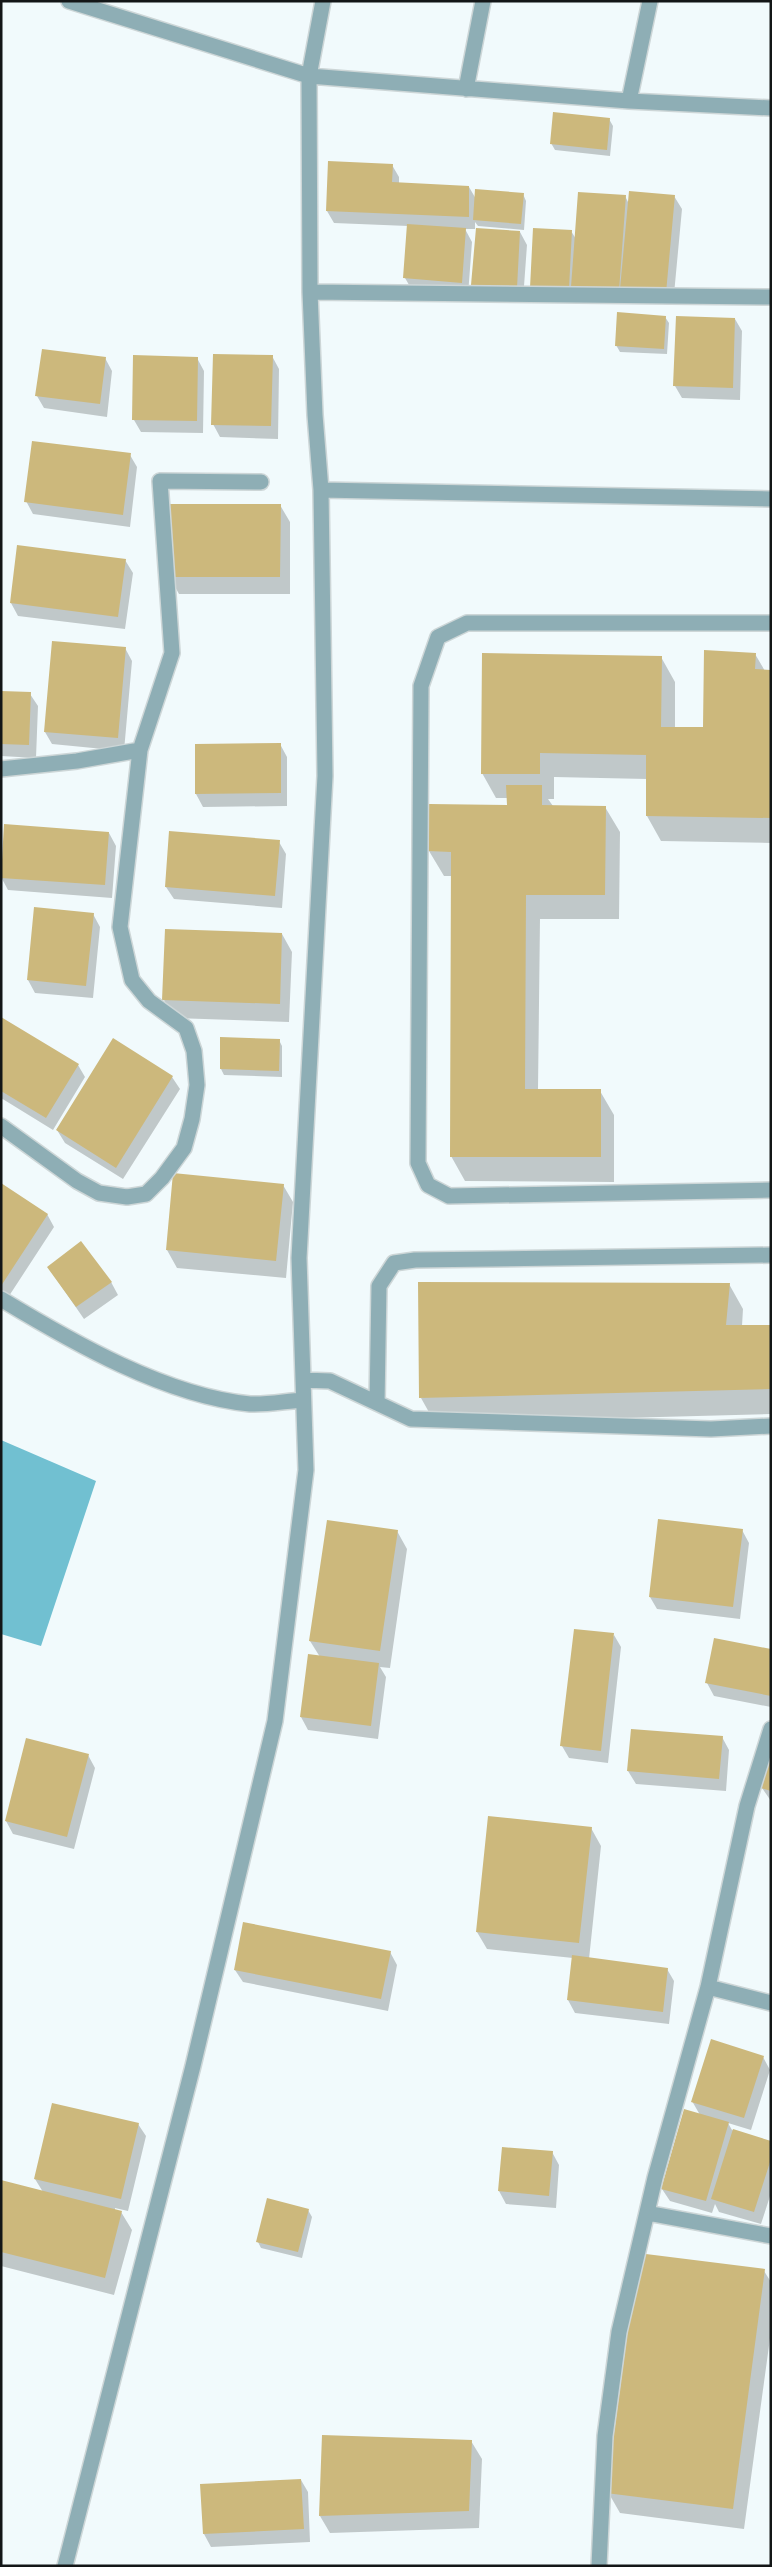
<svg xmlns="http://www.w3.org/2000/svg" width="772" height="2567" font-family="'Playfair Display',serif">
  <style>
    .water { fill: #71c0d1 }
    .shadow { fill: #0003 }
    .building { fill: #ccb87c }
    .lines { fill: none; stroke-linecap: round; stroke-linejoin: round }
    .minor-casing { stroke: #cdd6d7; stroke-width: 18 }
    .minor { stroke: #8eaeb5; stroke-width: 15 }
  </style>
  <rect width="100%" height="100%" fill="#f1fafc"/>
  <path class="water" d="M1,1440L96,1481L41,1646L1,1634Z"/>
  <path class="shadow" d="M609,119L613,126L610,156L555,150L551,143Z
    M392,165L399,177V184L469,187L476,199L523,194L526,201L524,230L478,226L475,222V229H465L472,242L468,295L412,290L405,278L408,226L334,223L327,211Z
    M625,196L629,204L674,196L682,209L673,305L629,301L539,300L571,231L576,239Z
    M520,232L527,245L523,300L480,297L473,284Z
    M665,317L669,323L667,354L620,352L616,345Z
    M735,319L742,331L740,400L682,398L675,386Z
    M272,356L279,369L278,439L220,437L213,424Z
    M105,358L112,371L107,417L44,408L37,396Z
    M197,358L204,371L203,433L141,432L134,420Z
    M130,455L137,467L130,527L33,514L26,501Z
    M280,505L290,522V594H179L169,576Z
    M18,547L125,560L133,573L125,629L18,616L11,603Z
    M125,648L132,661L124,751L52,744L45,732Z
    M755,654L765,671H771V843L661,841L647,816V779L554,777V799H548L553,806L605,807L620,832L619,919H540L538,1090L600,1091L614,1115V1182L465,1181L451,1156L452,876H444L429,851L508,806V798H496L482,773L661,657L675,682V728H704Z
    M1,692L30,694L38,706L36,758L1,756Z
    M280,744L287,757V806L203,807L196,794Z
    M109,833L116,846L112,898L8,890L1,877Z
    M279,842L286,854L282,908L174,899L166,887Z
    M93,914L100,927L93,998L35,993L28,980Z
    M167,930L282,934L292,952L289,1022L174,1018L164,1000Z
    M1,1019L78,1065L85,1077L53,1130L1,1098Z
    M279,1040L282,1046V1077L224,1075L221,1069Z
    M172,1077L180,1089L123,1179L65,1143L57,1130Z
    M174,1175L283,1185L293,1202L286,1278L177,1268L167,1250Z
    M1,1185L47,1214L54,1227L9,1296L1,1291Z
    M48,1267L111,1282L118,1295L84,1319Z
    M729,1284L743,1309L742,1326H771V1414L435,1423L421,1398Z
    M742,1530L749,1543L740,1619L657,1609L650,1597Z
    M397,1531L407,1549L390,1668L380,1667L386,1677L378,1739L308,1730L301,1717L320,1657L310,1641Z
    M614,1635L621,1647L608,1763L569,1758L562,1746Z
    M771,1650V1707L714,1696L707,1683Z
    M722,1737L729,1750L726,1791L636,1784L628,1771Z
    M88,1755L95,1768L74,1849L13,1834L6,1821Z
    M771,1758V1801L762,1788Z
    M591,1828L601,1846L589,1959L667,1969L674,1981L669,2024L575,2013L568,2000L573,1958L487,1949L477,1932Z
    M390,1952L397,1965L388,2011L243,1982L235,1970Z
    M763,2057L770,2070L751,2130L728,2123L732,2130L771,2142V2193L761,2224L719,2212L715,2204L712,2213L670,2201L662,2189L700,2115L692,2101Z
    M138,2124L146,2136L128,2211L115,2208V2210L121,2212L132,2230L114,2295L1,2266V2182L43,2192L35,2179Z
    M552,2152L559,2165L556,2208L506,2204L499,2191Z
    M308,2210L312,2217L302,2258L261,2248L258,2242Z
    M764,2271L771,2282V2331L744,2529L620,2513L608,2492Z
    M471,2441L482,2459L479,2528L330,2533L320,2516Z
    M301,2480L308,2492L310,2542L211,2547L204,2534L201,2485Z"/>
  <path class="building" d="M553,112L610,118L607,150L550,144Z
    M328,161L393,164L392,182L469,186V217L326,211Z
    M475,189L524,193L521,224L473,220Z
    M629,191L675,195L666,293L620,289Z
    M578,192L626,195L619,291L571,287Z
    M407,224L466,228L462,283L403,278Z
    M476,228L520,231L517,288L471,285Z
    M533,228L572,230L569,289L530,288Z
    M617,312L666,316L664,349L615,346Z
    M676,316L735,318L733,388L673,386Z
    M42,349L106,357L100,404L35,396Z
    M213,354L273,355L271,426L211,425Z
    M133,355L198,357L197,421L132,420Z
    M32,441L131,453L123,515L24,502Z
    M167,504H281L280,577H168Z
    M17,545L126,559L118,617L10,603Z
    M52,641L126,647L118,738L44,732Z
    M704,650L756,653L755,669L771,670V818L646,816V755L540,753V774H481L482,653L662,656L661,727H703Z
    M1,691L31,692L29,745L1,744Z
    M281,743V793L195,794V744Z
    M506,785H542V805L606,806L605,895H526L525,1089H601V1157H450L451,852L428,851L429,804L507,805Z
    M4,824L109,832L105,885L1,878Z
    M169,831L280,840L275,896L165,887Z
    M34,907L94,913L86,986L27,980Z
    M165,929L282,933L280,1004L162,1000Z
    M1,1017L79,1064L46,1118L1,1091Z
    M220,1037L280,1039L279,1071L220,1069Z
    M113,1038L173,1076L116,1168L56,1130Z
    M173,1173L284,1184L276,1261L166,1250Z
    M1,1183L48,1214L1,1286Z
    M81,1241L112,1282L76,1307L47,1267Z
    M418,1282L730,1283L726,1325H771V1389L419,1398Z
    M658,1519L743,1529L733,1607L649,1597Z
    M327,1520L398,1530L380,1651L309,1641Z
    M574,1629L614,1633L601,1751L560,1746Z
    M714,1638L771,1649V1696L705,1683Z
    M308,1654L379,1663L371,1726L300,1717Z
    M631,1729L723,1736L719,1779L627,1771Z
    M26,1738L89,1754L67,1837L5,1821Z
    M770,1755H771V1791L761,1788Z
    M488,1816L592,1827L579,1943L476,1932Z
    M243,1922L391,1951L381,1999L234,1970Z
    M572,1955L668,1968L663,2012L567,2000Z
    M711,2039L764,2056L744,2118L691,2102Z
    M52,2103L139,2123L121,2199L34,2179Z
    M684,2109L729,2122L706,2201L661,2189Z
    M733,2129L771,2141V2159L754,2212L711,2199Z
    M502,2147L553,2151L549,2196L498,2191Z
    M1,2180L122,2211L105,2278L1,2252Z
    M267,2198L309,2209L298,2252L256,2242Z
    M638,2253L765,2269L733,2509L606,2493Z
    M322,2435L472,2440L469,2511L319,2516Z
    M301,2479L304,2529L203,2534L200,2484Z"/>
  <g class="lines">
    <g class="minor-casing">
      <path id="minor" d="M69,1L309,76L629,101L771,108
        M466,89L483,1
        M629,101L650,1
        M310,292L771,297
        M321,490L771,499
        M771,623H467L438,637L421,686L418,1163L428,1185L449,1196L771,1190
        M1,769L77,761L140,750L172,653L160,481L261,482
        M1,1126L77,1181L99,1193L127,1197L146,1194L162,1178L184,1148L192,1119L197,1085L194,1051L186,1028L149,1001L132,980L120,927L140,750
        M1,1299C72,1342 166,1396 250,1404C267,1405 286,1401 303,1400
        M303,1380L330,1381L411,1419L711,1429L771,1426
        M377,1403L379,1286L394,1263L415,1260L771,1255
        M708,1987L771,2003
        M647,2213L771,2236
        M65,2566L193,2066L275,1721L306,1470L299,1258L325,776L321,490L315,415L310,292L309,76L323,1
        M599,2566L605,2436L619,2332L655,2178L708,1987L747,1806L771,1729"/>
    </g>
    <use href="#minor" class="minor"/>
  </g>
  <rect width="772" height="2567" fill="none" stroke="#131617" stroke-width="5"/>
</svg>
